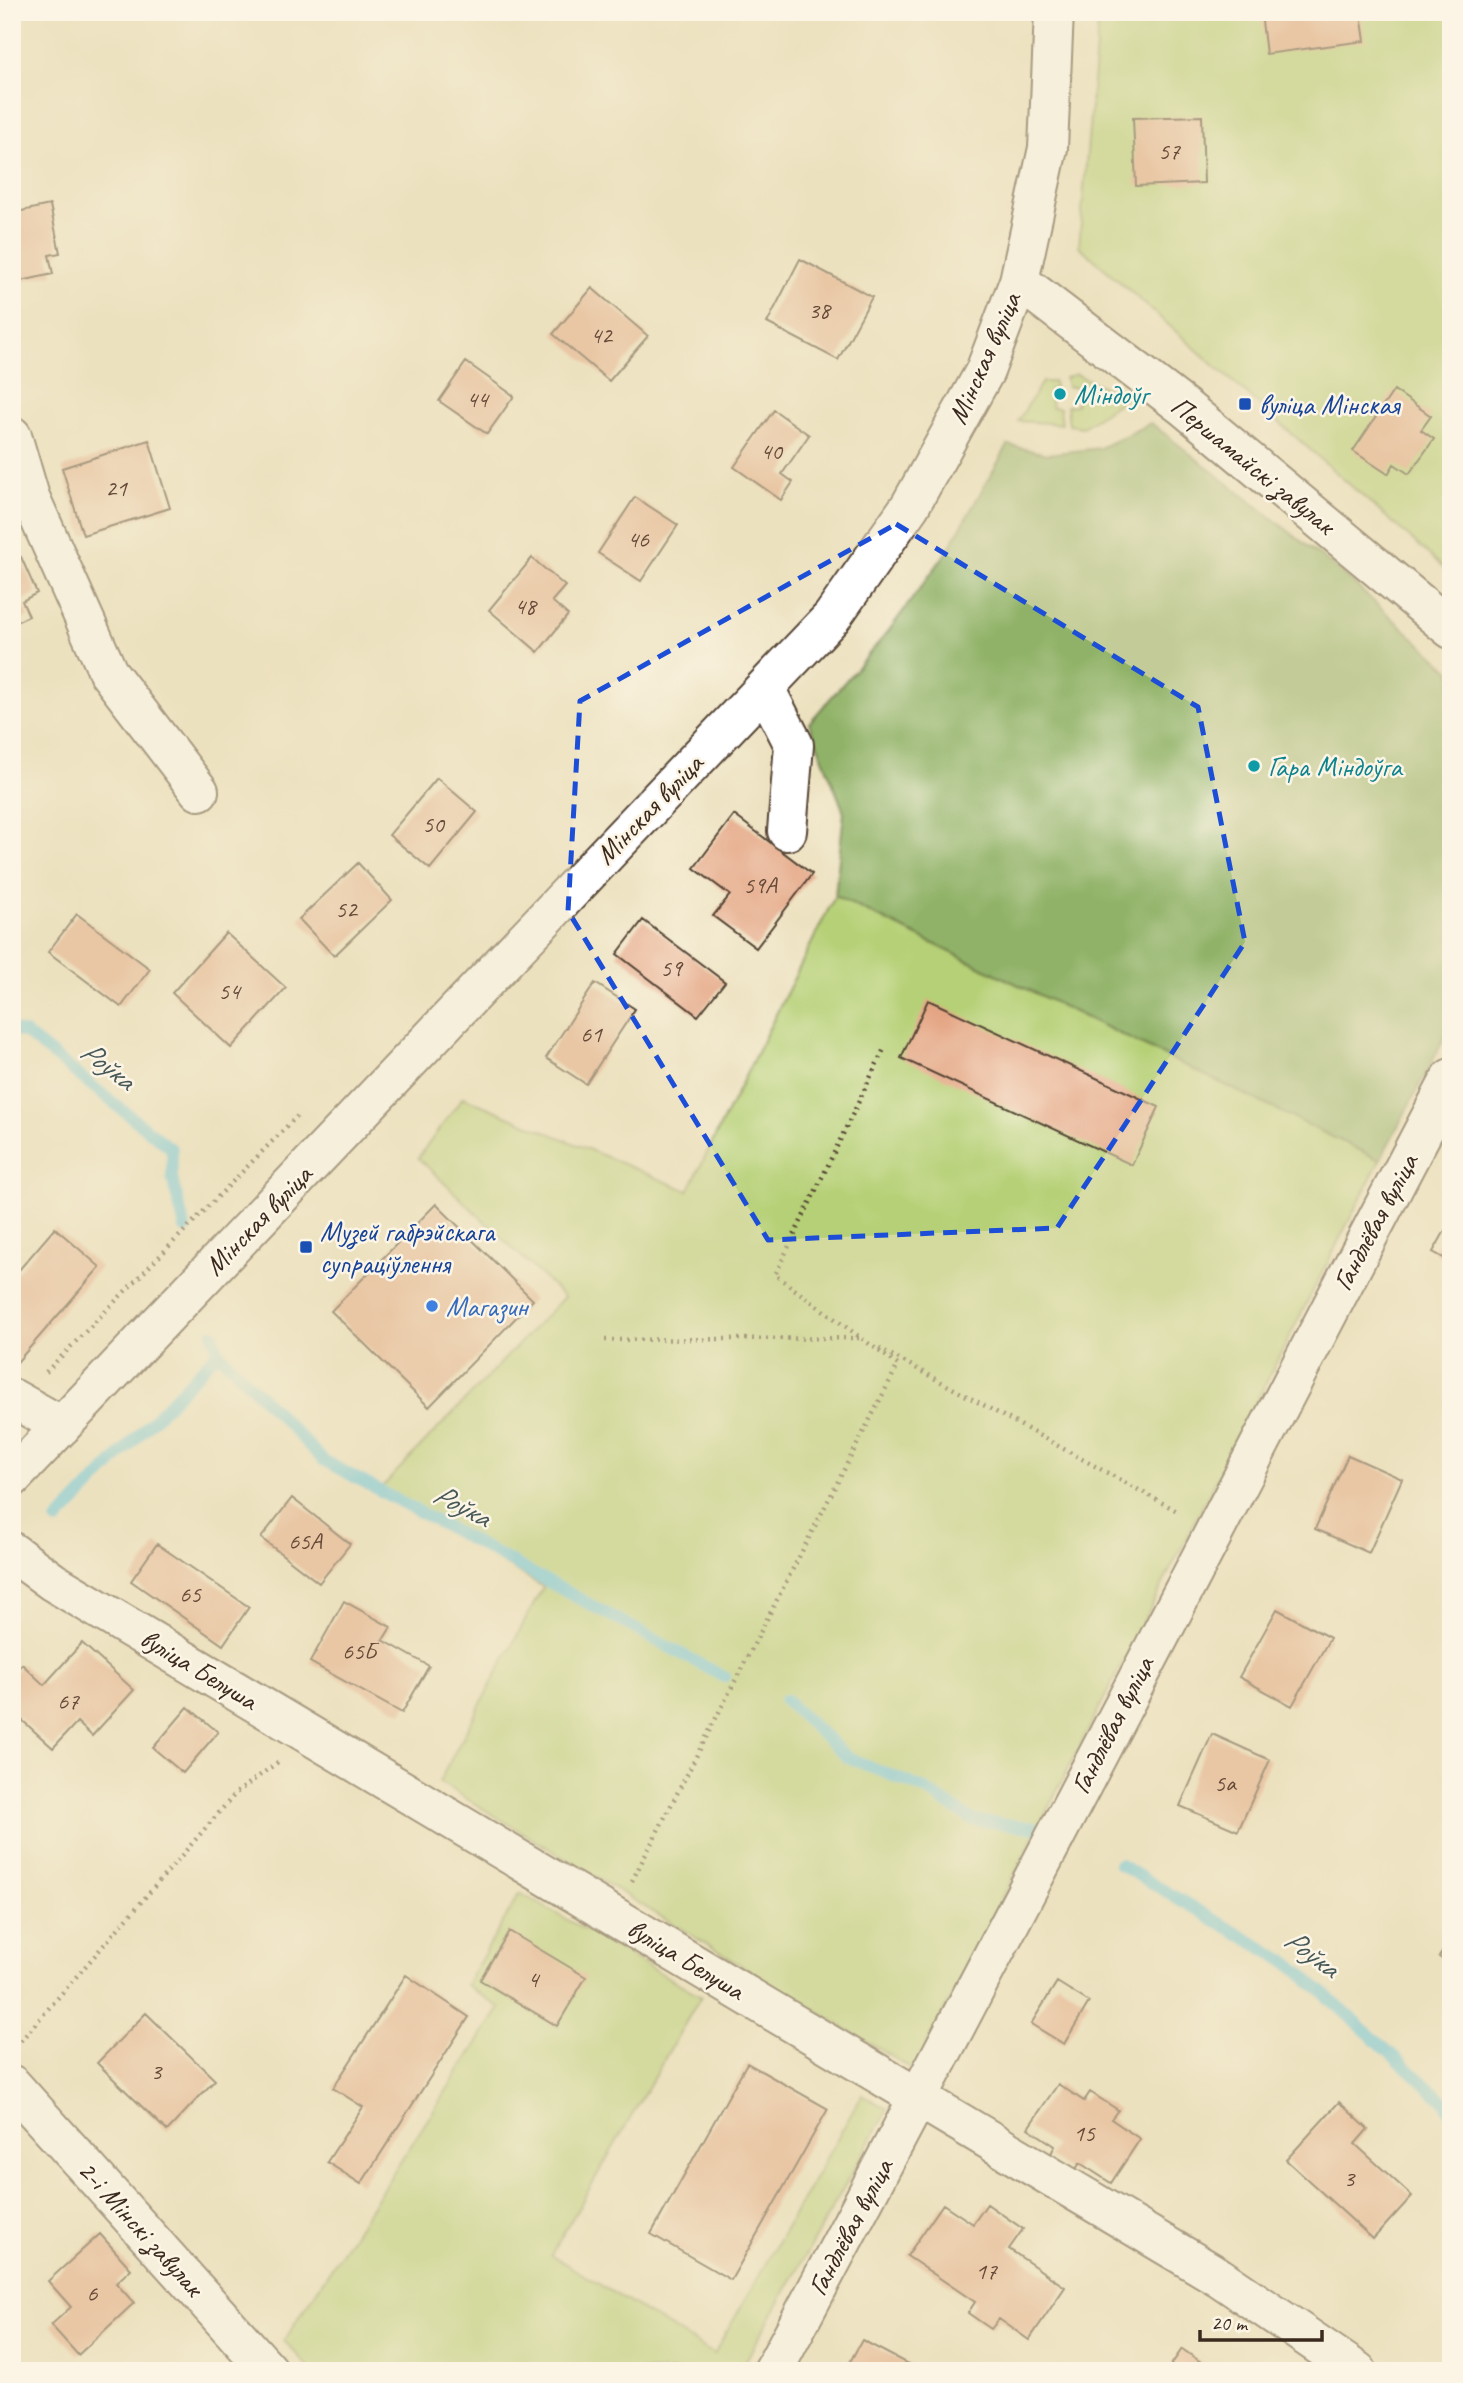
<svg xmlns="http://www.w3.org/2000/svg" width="1463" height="2383" font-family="Caveat,sans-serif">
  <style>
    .green { fill: #b5d076; stroke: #787d4a; stroke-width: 2; fill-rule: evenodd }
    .forest { fill: #90b267; stroke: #666e42; stroke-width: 2 }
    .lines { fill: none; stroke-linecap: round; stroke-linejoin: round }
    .stream { stroke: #64c5e2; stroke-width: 12 }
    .building { fill: #e4a584 }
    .minor-casing { stroke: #564536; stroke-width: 42 }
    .path { stroke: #564536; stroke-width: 4.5; stroke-dasharray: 2 5; stroke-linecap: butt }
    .minor { stroke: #fff; stroke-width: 38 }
    .marked { fill: none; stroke: #1d4ed8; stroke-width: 5; stroke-dasharray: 14 9; stroke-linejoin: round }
    .culture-dot { fill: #0f9aa8; stroke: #fcf5e5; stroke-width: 2.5 }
    .transit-dot { fill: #1a4fb4; stroke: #fcf5e5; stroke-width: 2.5 }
    .shop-dot { fill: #3f7fe0; stroke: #fcf5e5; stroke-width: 2.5 }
    .labels { text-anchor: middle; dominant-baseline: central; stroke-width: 5; stroke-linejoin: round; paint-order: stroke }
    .number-label { font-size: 24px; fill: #654938 }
    .street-label { font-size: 28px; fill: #3b2a1e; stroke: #fcf5e5 }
    .culture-label { font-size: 28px; fill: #0d838f; stroke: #fcf5e5; text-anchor: start }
    .transit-label { font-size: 28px; fill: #164399; stroke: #fcf5e5; text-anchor: start }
    .shop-label { font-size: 28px; fill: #366cbe; stroke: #fcf5e5; text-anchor: start }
    .water-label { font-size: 30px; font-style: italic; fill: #475859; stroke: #fcf5e5 }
  </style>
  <rect width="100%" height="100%" fill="#fcf5e5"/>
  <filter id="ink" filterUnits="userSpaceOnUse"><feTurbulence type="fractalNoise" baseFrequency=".0143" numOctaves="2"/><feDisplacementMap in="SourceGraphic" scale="14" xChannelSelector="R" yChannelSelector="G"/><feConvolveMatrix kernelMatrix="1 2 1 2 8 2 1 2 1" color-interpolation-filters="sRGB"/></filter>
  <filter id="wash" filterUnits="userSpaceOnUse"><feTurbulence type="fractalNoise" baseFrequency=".00686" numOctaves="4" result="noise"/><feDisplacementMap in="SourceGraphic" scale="28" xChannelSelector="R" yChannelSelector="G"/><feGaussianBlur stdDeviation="1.57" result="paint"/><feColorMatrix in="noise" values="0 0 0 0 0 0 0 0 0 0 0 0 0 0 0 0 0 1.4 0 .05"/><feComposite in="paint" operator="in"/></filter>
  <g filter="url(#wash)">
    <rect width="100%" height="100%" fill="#ece1bf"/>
    <path class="green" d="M1099,12H1451V574L1079,246Z
      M1076,374L1126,398L1083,427L1069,425L1067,406L1076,405L1078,396L1075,387H1067L1065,378Z
      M1042,382H1054L1055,388L1049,390L1052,407L1060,408L1062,424L1018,421Z
      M835,896L1380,1160L914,2070L439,1782L543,1587L380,1489L564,1297L418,1158L463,1097L688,1191Z
      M520,1893L701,1996L551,2255L714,2354L862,2095L888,2109L740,2371H312L284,2341L500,2008L466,1985ZM509,1932L557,2026L480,1980Z"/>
    <path class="forest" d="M1151,423L1343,574L1451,671V1026L1380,1160L835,896L844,812L809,723L887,633L946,553L1008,445L1047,454L1100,448Z"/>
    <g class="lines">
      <path class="stream" d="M12,1030L25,1033L172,1149V1178L185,1228
        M213,1334L218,1352L323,1460L724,1677
        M57,1521L218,1352
        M785,1700L847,1757L924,1789L973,1820L1045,1829
        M1119,1864L1293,1966L1445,2102L1451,2114"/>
    </g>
    <g id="blocks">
      <path class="building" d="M1269,12H1348V15L1361,14L1365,41L1266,54L1261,13Z
        M1202,116L1204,183L1136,186L1133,118Z
        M50,205L60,253L49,255L53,274L12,283V213Z
        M800,259L872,297L838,360L767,323Z
        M592,288L648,336L609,381L553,334Z
        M466,362L514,396L487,434L439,401Z
        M1394,390L1431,416L1421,430L1434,439L1409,474L1394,464L1388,474L1353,451Z
        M774,410L809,435L782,474L793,482L781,500L734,467Z
        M149,440L170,508L83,535L62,468Z
        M635,497L678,525L641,581L598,553Z
        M21,557L37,593L22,601L29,616L12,624V561Z
        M532,558L565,586L552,601L568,615L538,652L489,610Z
        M437,778L477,812L430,869L389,835Z
        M734,815L812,874L756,948L713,916L730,895L694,868Z
        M358,863L392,900L334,956L299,919Z
        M77,914L150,969L121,1007L48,952Z
        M643,920L725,982L698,1016L617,954Z
        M226,933L286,988L231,1048L172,993Z
        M595,983L635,1009L586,1084L546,1058Z
        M928,1000L1159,1107L1132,1165L901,1058Z
        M436,1204L533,1300L429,1407L331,1311Z
        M1451,1220V1262L1433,1252Z
        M55,1228L100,1267L12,1368V1278Z
        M1348,1455L1402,1479L1369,1553L1315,1529Z
        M292,1498L350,1544L319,1583L261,1538Z
        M157,1544L249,1607L223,1645L131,1581Z
        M344,1601L391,1627L383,1640L429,1666L402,1713L310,1662Z
        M1277,1609L1330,1638L1292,1706L1239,1677Z
        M82,1643L134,1690L92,1736L77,1722L53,1748L12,1711V1675L22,1664L44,1685Z
        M188,1707L218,1732L183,1773L153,1748Z
        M1212,1734L1270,1760L1238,1831L1180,1806Z
        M509,1931L586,1977L557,2026L480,1980Z
        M1451,1939V1965L1439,1957Z
        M406,1975L469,2017L361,2184L327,2162L363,2107L333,2088Z
        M1057,1982L1089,2002L1064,2044L1031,2024Z
        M146,2013L215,2080L167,2131L97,2063Z
        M747,2063L828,2109L731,2280L651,2234Z
        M1058,2084L1084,2101L1090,2092L1118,2110L1111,2119L1140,2139L1111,2183L1080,2163L1073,2173L1049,2157L1055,2146L1028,2128Z
        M1339,2102L1368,2129L1355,2144L1412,2196L1373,2239L1286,2160Z
        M943,2204L973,2224L987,2204L1023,2229L1009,2249L1065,2287L1029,2340L999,2319L991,2329L968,2313L975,2302L907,2256Z
        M100,2234L131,2269L116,2283L134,2303L78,2355L51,2325L71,2307L48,2281Z
        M862,2340L921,2371H845Z
        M1182,2349L1214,2371H1167Z"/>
    </g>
  </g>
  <g filter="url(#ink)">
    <use href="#blocks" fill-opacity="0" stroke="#564536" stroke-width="2"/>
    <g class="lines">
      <g class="minor-casing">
        <path id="minor" d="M1019,281L1184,407L1451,629
          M12,436L30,497L108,672L199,791
          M765,688L794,745L787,831
          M12,1398L62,1426
          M12,1478L832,617L910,506L985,371L1019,281L1048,148L1054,12
          M12,1552L53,1582L1219,2277L1357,2371
          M12,2085L269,2371
          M773,2371C1003,1942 1225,1509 1451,1078"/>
      </g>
      <path class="path" d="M605,1340L859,1338
        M879,1348L1179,1512
        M46,1372L297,1116
        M632,1881L898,1365L775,1275L884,1049
        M16,2046L236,1793L278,1762"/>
      <use href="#minor" class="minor"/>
    </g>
  </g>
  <path d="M0 0H1463V2383H0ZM896,524L1198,707L1245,942L1057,1228L768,1240L568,911L580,701Z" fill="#ece1bf" fill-opacity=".55" fill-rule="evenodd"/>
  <path class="marked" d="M896,524L1198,707L1245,942L1057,1228L768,1240L568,911L580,701Z"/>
  <g class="culture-dot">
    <circle cx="1060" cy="394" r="7"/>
    <circle cx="1254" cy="766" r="7"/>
  </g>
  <g class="transit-dot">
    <rect x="1238" y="397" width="14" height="14" rx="3.5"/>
    <rect x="299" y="1240" width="14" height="14" rx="3.5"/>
  </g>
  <circle class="shop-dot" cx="432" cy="1306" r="7"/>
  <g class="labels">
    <g class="number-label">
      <text x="1169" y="151">57</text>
      <text x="819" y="310">38</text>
      <text x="601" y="335">42</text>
      <text x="477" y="399">44</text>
      <text x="771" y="451">40</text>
      <text x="116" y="488">21</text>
      <text x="638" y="539">46</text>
      <text x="525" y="606">48</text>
      <text x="433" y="824">50</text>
      <text x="760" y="885">59А</text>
      <text x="346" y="909">52</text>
      <text x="671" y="968">59</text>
      <text x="229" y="991">54</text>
      <text x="591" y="1034">61</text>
      <text x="305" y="1541">65А</text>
      <text x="190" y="1594">65</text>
      <text x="359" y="1651">65Б</text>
      <text x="68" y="1701">67</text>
      <text x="1225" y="1783">5а</text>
      <text x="533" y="1979">4</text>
      <text x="156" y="2071">3</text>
      <text x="1084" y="2133">15</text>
      <text x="1349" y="2178">3</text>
      <text x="986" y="2271">17</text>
      <text x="92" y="2293">6</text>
    </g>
    <g class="street-label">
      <text transform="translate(984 358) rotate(-66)">Мінская вуліца</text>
      <text transform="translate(1253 465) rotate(39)">Першамайскі завулак</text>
      <text transform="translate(649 809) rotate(-46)">Мінская вуліца</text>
      <text transform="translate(258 1220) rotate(-46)">Мінская вуліца</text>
      <text transform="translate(1375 1222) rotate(-62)">Гандлёвая вуліца</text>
      <text transform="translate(199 1669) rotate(31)">вуліца Белуша</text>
      <text transform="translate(1112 1725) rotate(-63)">Гандлёвая вуліца</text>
      <text transform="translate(686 1959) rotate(31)">вуліца Белуша</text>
      <text transform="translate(850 2227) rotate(-62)">Гандлёвая вуліца</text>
      <text transform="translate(141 2228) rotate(48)">2-і Мінскі завулак</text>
    </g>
    <g class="culture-label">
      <text x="1074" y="394">Міндоўг</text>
      <text x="1268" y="766">Гара Міндоўга</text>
    </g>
    <g class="transit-label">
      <text x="1259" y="404">вуліца Мінская</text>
      <text x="320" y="1231">Музей габрэйскага<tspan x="320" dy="32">супраціўлення</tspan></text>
    </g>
    <g class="shop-label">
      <text x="446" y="1306">Магазин</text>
    </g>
    <g class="water-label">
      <text transform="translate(108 1065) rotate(38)">Роўка</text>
      <text transform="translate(462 1505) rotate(28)">Роўка</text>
      <text transform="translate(1312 1953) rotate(37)">Роўка</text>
    </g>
  </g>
  <rect width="1463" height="2383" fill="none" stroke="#fcf5e5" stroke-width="42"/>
  <path d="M1200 2330v10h122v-10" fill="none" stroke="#3b2a1e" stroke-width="3.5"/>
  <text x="1211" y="2330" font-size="21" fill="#3b2a1e" stroke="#fcf5e5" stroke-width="5" paint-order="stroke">20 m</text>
</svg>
